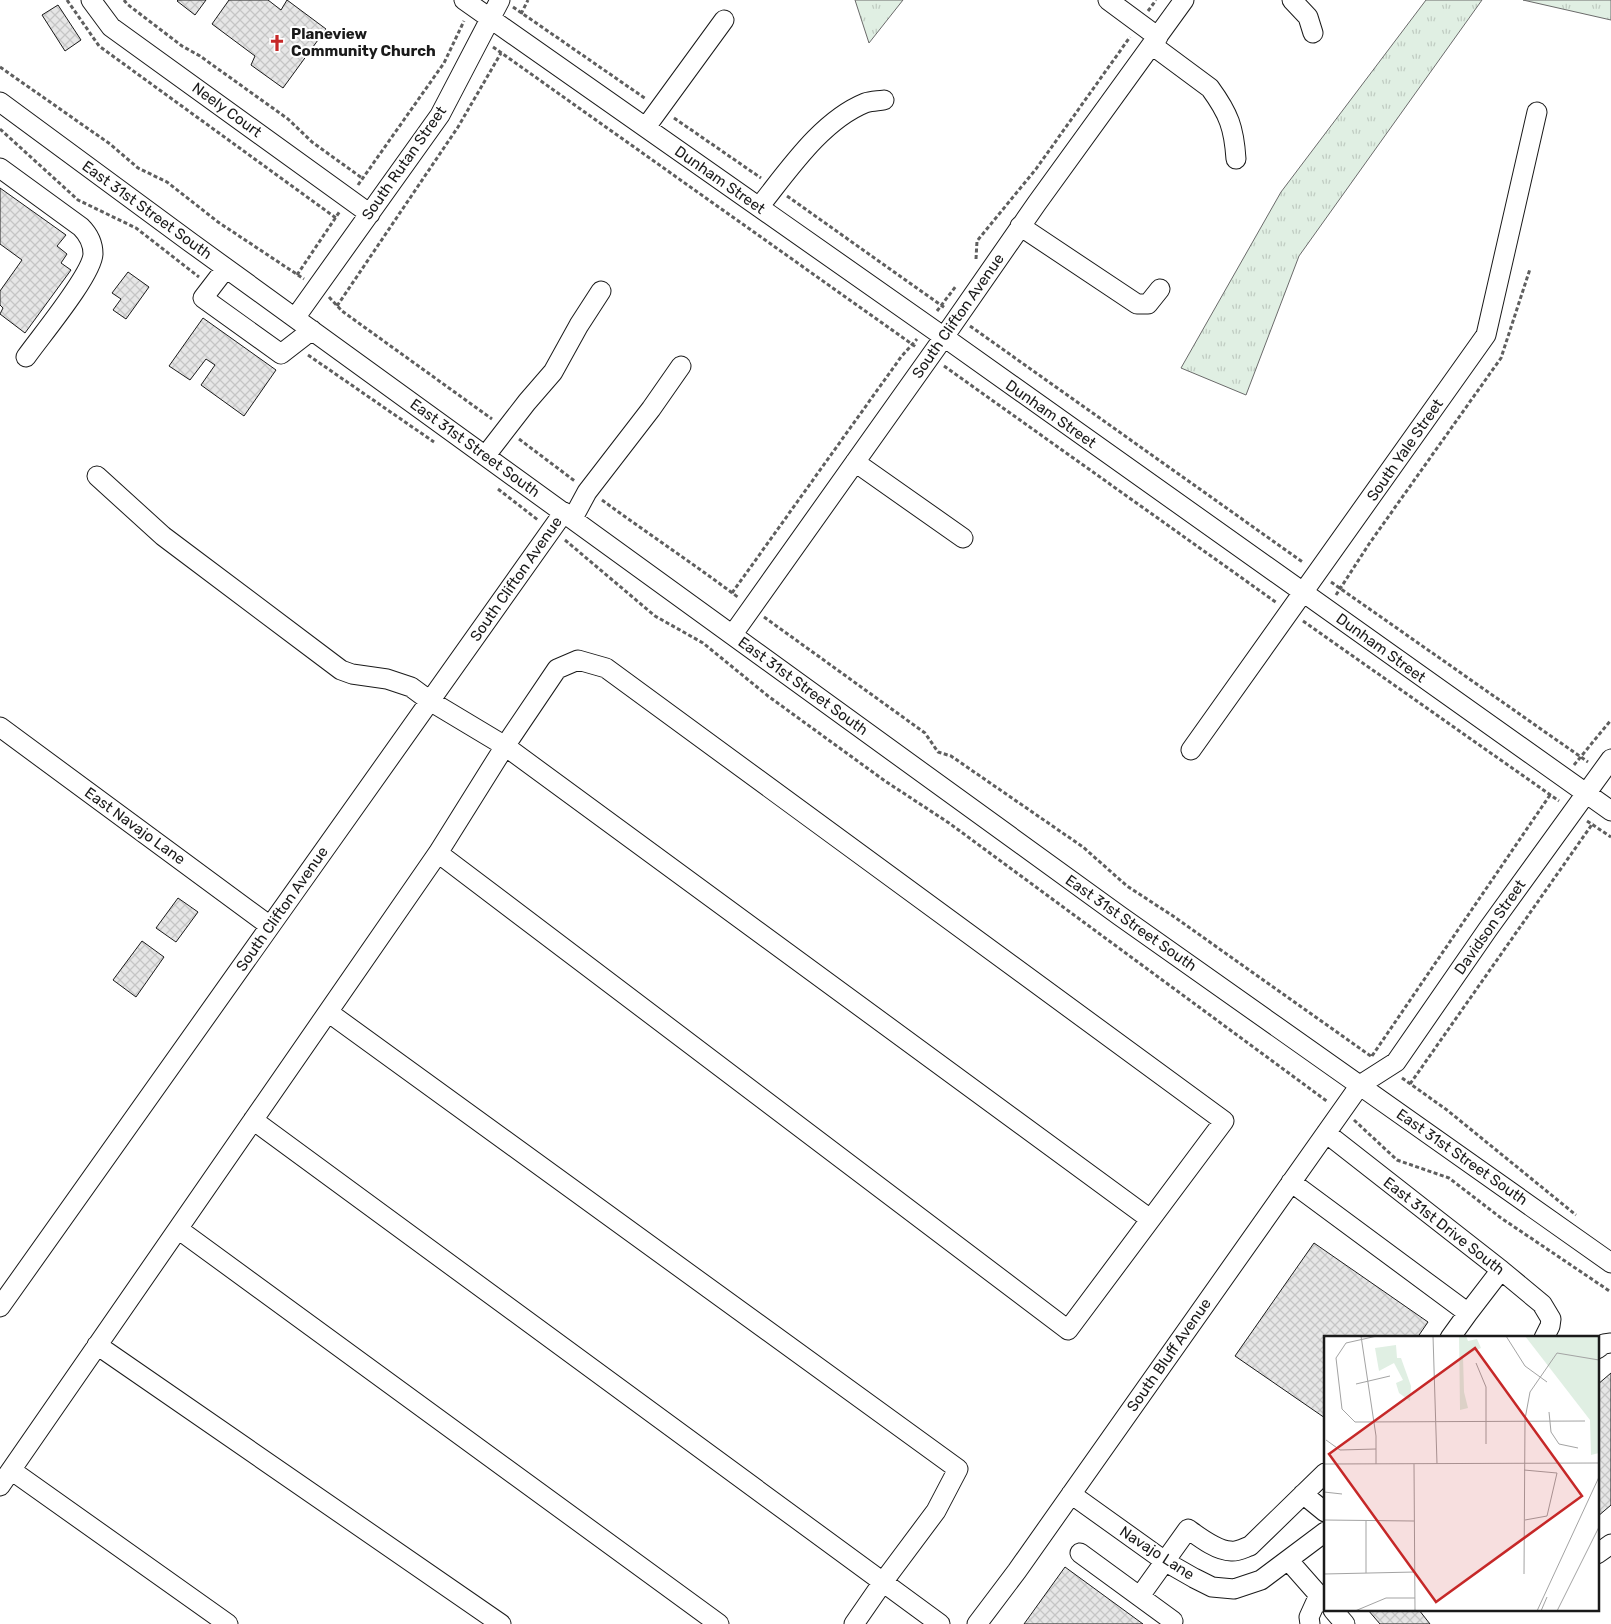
<svg xmlns="http://www.w3.org/2000/svg" width="1611" height="1624" font-family="Rubik,sans-serif">
  <style>
    .grass { fill: url(#grass-tufts); stroke: #6a6a6a }
    .building { fill: url(#building-cross-hatch); stroke: #1a1a1a }
    .lines { fill: none; stroke-linecap: round; stroke-linejoin: round }
    .minor-casing { stroke: #1a1a1a; stroke-width: 21 }
    .path { stroke: #5f5f5f; stroke-width: 3; stroke-dasharray: 4 2.5; stroke-linecap: butt }
    .minor { stroke: #fff; stroke-width: 19 }
    .labels { text-anchor: middle; dominant-baseline: central; stroke-width: 4; stroke-linejoin: round; paint-order: stroke }
    .poi-label { font-size: 15px; font-weight: bold; fill: #1a1a1a; stroke: #fff; text-anchor: start }
    .street-label { font-size: 15px; fill: #1a1a1a; stroke: #fff }
    .inset-road { fill: none; stroke: #a3a3a3; stroke-width: 1 }
    .view { fill: #c62828; fill-opacity: 0.15; stroke: #c62828; stroke-width: 2.5 }
    .inset-edge { fill: none; stroke: #1a1a1a; stroke-width: 2.5 }
  </style>
  <defs>
    <pattern id="grass-tufts" width="24" height="20" patternUnits="userSpaceOnUse" patternTransform="scale(1.25)"><rect width="24" height="20" fill="#e0efe3"/><path d="M3 7l-1-3M5 7V3M7 7l1-3M15 17l-1-3M17 17v-4M19 17l1-3" fill="none" stroke="#c0ccc2"/></pattern>
    <pattern id="building-cross-hatch" width="8" height="8" patternUnits="userSpaceOnUse" patternTransform="scale(1.25)"><rect width="8" height="8" fill="#e6e6e6"/><path d="M0 0l8 8M0 8l8-8" fill="none" stroke="#c5c5c5"/></pattern>
  </defs>
  <rect width="100%" height="100%" fill="#fff"/>
  <path class="grass" d="M855,0H903L869,43Z
    M1426,0H1482L1299,256L1246,395L1181,368L1281,192Z
    M1523,0H1611V20Z"/>
  <path class="building" d="M178,0H206L195,15L177,1Z
    M229,0H268L281,10L287,0L326,29L283,88L251,65L255,56L212,24Z
    M58,5L81,40L65,51L42,15Z
    M0,188L66,235L57,246L67,254L61,263L71,270L25,333L0,314L3,308L0,305V291L22,260L0,244Z
    M128,272L149,287L126,319L113,310L121,299L112,293Z
    M203,318L276,370L244,416L201,385L215,365L206,359L190,380L169,366Z
    M178,898L198,912L176,942L156,928Z
    M142,941L164,957L136,997L113,980Z
    M1314,1243L1428,1322L1417,1338H1325V1418L1235,1356Z
    M1611,1373V1505L1597,1517V1385Z
    M1065,1567L1143,1624H1024Z
    M1368,1610H1419L1430,1624H1380Z"/>
  <g class="lines">
    <g class="minor-casing">
      <path id="minor" d="M91,0L111,27L370,214
        M464,0L944,337L1611,811
        M1108,0L1158,37
        M1292,0L1308,17L1313,33
        M1152,45L1210,88C1229,114 1234,128 1236,159
        M0,102L190,242L1120,916L1611,1263
        M646,127L724,20
        M0,168L81,227C89,235 93,243 93,254C92,275 40,337 26,357
        M759,207C788,171 821,121 865,103C871,101 878,101 884,100
        M1020,226L1137,304H1148L1160,289
        M226,268L203,298L281,354L312,330
        M295,318L440,115L500,0
        M486,455L527,402L553,372L579,325L601,291
        M855,462L963,538
        M97,476L163,536L341,670L352,674L387,679L411,687L430,701L505,746L1150,1219
        M573,518L587,492L651,409L681,366
        M733,634L944,337L1037,203L1184,0
        M0,727L270,926
        M1191,750L1486,335L1537,112
        M328,1012L958,1469L936,1511L883,1582L854,1624
        M253,1120L940,1624
        M1326,1133L1501,1270L1542,1304L1551,1319L1550,1326L1544,1338
        M1291,1182L1468,1313L1501,1270
        M178,1229L719,1624
        M0,1307L564,512
        M1450,1338L1468,1313
        M97,1345L501,1624
        M1597,1349L1604,1344L1611,1343
        M11,1470L228,1624
        M0,1486L438,853L505,746L557,669L578,660L606,668L1224,1121L1068,1330L438,853
        M1071,1494L1166,1562L1194,1578L1212,1587L1234,1589L1261,1580L1325,1532
        M1303,1494L1325,1512
        M1080,1553L1173,1621
        M1597,1554L1611,1544
        M1288,1560L1325,1602
        M1140,1596L1188,1529C1199,1537 1217,1551 1231,1551C1237,1552 1244,1548 1250,1546L1325,1473
        M1333,1610L1345,1624
        M977,1624L1017,1571L1360,1085L1396,1062L1488,929L1611,759
        M1310,1624L1309,1617L1319,1595"/>
    </g>
    <path class="path" d="M67,0L99,46L336,218
      M124,0L127,4L182,46L200,56L288,119L312,142L362,178
      M513,7L646,99
      M1148,11L1156,0
      M521,14L528,0
      M493,47L916,347
      M0,67L110,144L138,168L167,182L218,222L304,279
      M674,118L761,178
      M0,129L78,200L136,228L199,277
      M358,185L444,63L464,21
      M787,196L945,308
      M976,259L977,241L1036,169L1130,37
      M297,275L340,211
      M329,297L342,311L492,419
      M337,306L458,127L501,53
      M937,311L956,286
      M970,326L1304,563
      M308,355L434,442
      M944,366L1277,603
      M519,439L576,482
      M498,489L538,520
      M602,500C647,533 694,564 739,598
      M565,540L655,616L703,643L768,696L885,781L949,823L1328,1102
      M1331,582L1588,762
      M732,593L901,357L917,339
      M1336,595L1369,544L1501,358L1530,269
      M764,617L925,733L938,752L951,756L1083,847L1127,886L1173,916L1372,1057
      M1303,621L1559,801
      M1574,765L1611,720
      M1587,821L1611,837
      M1372,1056L1550,795
      M1402,1078L1447,1110L1576,1215
      M1410,1084L1593,823
      M1354,1120L1397,1160L1449,1178L1501,1218L1611,1292"/>
    <use href="#minor" class="minor"/>
  </g>
  <defs>
    <g id="church-bare" transform="scale(1.35)"><path d="M-1.2-6h2.4v3.5h3.3v2.4h-3.3V6h-2.4V-.1h-3.3v-2.4h3.3Z" fill="#c62828" stroke="#fff" stroke-width="2.5" paint-order="stroke"/></g>
  </defs>
  <g fill-rule="evenodd">
    <use href="#church-bare" x="277" y="43"/>
  </g>
  <g class="labels">
    <g class="poi-label">
      <text x="291" y="34">Planeview<tspan x="291" dy="17">Community Church</tspan></text>
    </g>
    <g class="street-label">
      <text transform="translate(227 110) rotate(36)">Neely Court</text>
      <text transform="translate(404 163) rotate(-55)">South Rutan Street</text>
      <text transform="translate(720 180) rotate(35)">Dunham Street</text>
      <text transform="translate(147 210) rotate(36)">East 31st Street South</text>
      <text transform="translate(958 316) rotate(-55)">South Clifton Avenue</text>
      <text transform="translate(1051 414) rotate(35)">Dunham Street</text>
      <text transform="translate(475 448) rotate(36)">East 31st Street South</text>
      <text transform="translate(1405 450) rotate(-55)">South Yale Street</text>
      <text transform="translate(516 579) rotate(-55)">South Clifton Avenue</text>
      <text transform="translate(1381 648) rotate(36)">Dunham Street</text>
      <text transform="translate(803 686) rotate(36)">East 31st Street South</text>
      <text transform="translate(135 826) rotate(36)">East Navajo Lane</text>
      <text transform="translate(282 909) rotate(-55)">South Clifton Avenue</text>
      <text transform="translate(1131 923) rotate(35)">East 31st Street South</text>
      <text transform="translate(1490 927) rotate(-55)">Davidson Street</text>
      <text transform="translate(1462 1157) rotate(35)">East 31st Street South</text>
      <text transform="translate(1444 1226) rotate(38)">East 31st Drive South</text>
      <text transform="translate(1169 1355) rotate(-55)">South Bluff Avenue</text>
      <text transform="translate(1157 1553) rotate(33)">Navajo Lane</text>
    </g>
  </g>
  <g transform="translate(1324 1336)">
    <rect width="275" height="275" fill="#fff"/>
    <path d="M135,0H142L144,5L153,3L157,12L139,20L140,56L144,72L136,74ZM72,9L73,22H77L87,50L86,65L75,57L72,47L79,44L70,27L55,35L51,12Z" fill="#e0efe3"/>
    <path d="M201,0H275V117L267,119L266,84Z" fill="#e0efe3"/>
    <path class="inset-road" d="M37,0L52,100V128M53,0L22,7L12,22L18,73L31,86L261,85M109,0L113,128M182,0L201,30L223,46M152,27L162,51V108M32,48L66,40M225,76L227,96L235,108L254,112M2,104L16,114L52,113M0,128L275,127M90,128L91,275M200,134L233,137L223,180L201,184M0,156L18,158M0,184L90,185M42,185V237M0,238L91,236M200,238L201,83L206,56L233,17L275,24M31,275L62,262H91M213,275L275,141M217,275L223,261M233,275L275,191"/>
    <path class="view" d="M151,12L258,160L112,266L5,118Z"/>
    <rect width="275" height="275" class="inset-edge"/>
  </g>
</svg>
